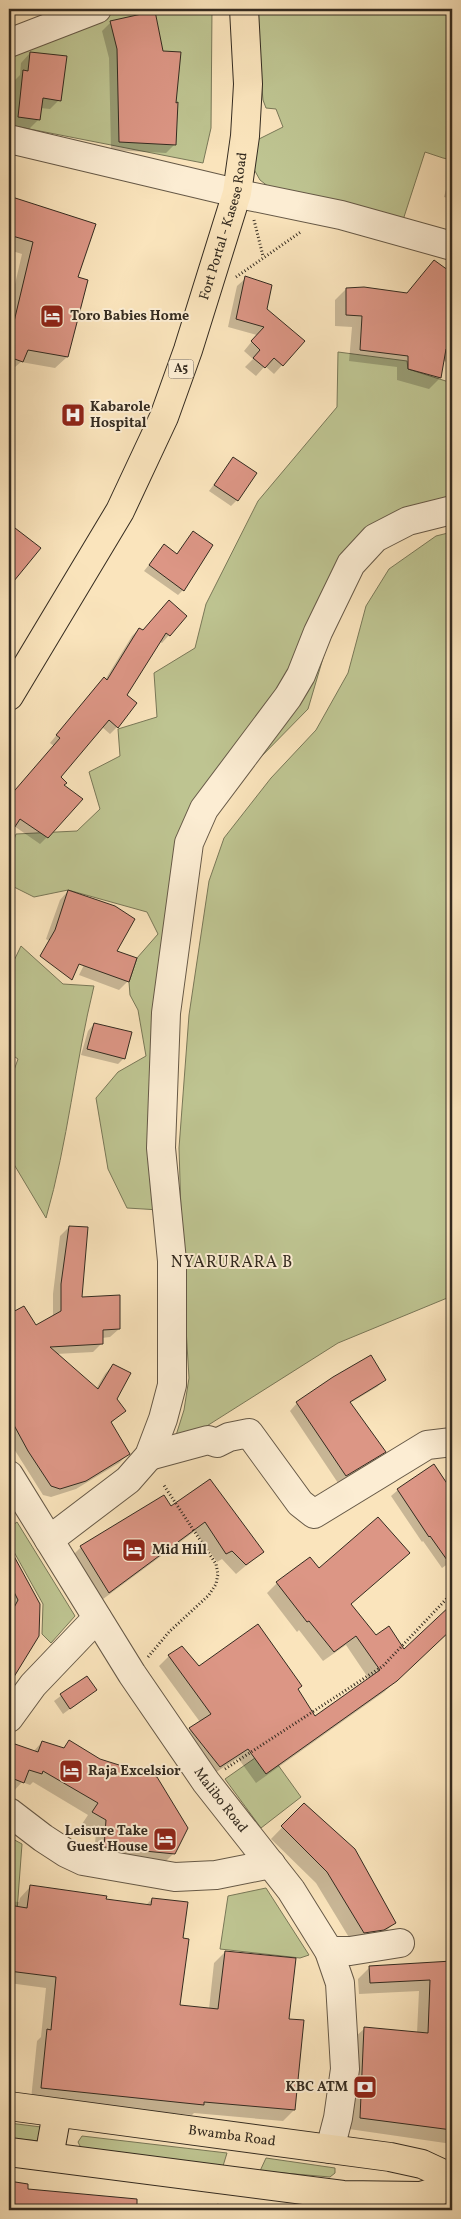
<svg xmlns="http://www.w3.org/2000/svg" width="461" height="2219" font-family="Vollkorn,serif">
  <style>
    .green { fill: #bec491; stroke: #797858 }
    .shadow { fill: #0003 }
    .building { fill: #dc9685; stroke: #342b20 }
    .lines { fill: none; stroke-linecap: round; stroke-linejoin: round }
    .minor-casing { stroke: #665947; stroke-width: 30 }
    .major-casing { stroke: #342b20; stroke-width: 30 }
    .highway-casing { stroke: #342b20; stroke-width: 30 }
    .path { stroke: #342b20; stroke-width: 3; stroke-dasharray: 1 2.5; stroke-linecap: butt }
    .minor { stroke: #fcedd3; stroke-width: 28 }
    .major { stroke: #fae4bc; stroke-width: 28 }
    .highway { stroke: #fae4bc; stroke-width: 28 }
    .labels { text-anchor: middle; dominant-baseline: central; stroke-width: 4; stroke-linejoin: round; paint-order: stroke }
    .shield { fill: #fcedd3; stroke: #706556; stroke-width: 1 }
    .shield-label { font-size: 12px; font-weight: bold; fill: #342b20 }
    .street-label { font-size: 14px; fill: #342b20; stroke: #fcedd3 }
    .poi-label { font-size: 14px; font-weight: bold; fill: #342b20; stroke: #fcedd3; text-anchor: start }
    .quarter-label { font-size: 16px; letter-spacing: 1px; fill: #342b20; stroke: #fcedd3 }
  </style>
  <rect width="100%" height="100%" fill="#fae4bc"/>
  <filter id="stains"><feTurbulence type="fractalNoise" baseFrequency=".004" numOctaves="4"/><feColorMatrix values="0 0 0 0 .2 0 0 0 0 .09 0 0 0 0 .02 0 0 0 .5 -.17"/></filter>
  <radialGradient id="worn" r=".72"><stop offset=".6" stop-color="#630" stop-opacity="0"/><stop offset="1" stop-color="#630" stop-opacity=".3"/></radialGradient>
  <path class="green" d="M87,9H212L211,128L203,163L9,125V40Z
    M255,9H452V160L443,158L425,152L403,220L269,187L260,180L251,164L259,139L283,127L276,109L266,108L263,100Z
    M338,352L407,361L408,369L452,383V510L388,529L346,580L308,709L253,765L198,836L172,1007L160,1210L127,1208L108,1169L96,1098L118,1072L146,1056L138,1010L130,995L129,982L137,958L158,934L147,912L68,890L34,897L14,887C9,862 7,858 16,834L77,831L100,809L89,772L120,756L118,729L157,717L154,673L195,648L206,604L258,501L337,407Z
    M452,532V1296L338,1343L172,1448L184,1410L189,1378L183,1278L179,1148L189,1015L209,881L224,838L271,778L316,730L348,673L366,606L389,569L436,536Z
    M21,946L63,984L94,986C75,1063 68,1142 46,1218L9,1156V1084L18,1059L9,1053V971Z
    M17,1522L75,1616L51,1643L42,1634L43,1604L9,1543V1528Z
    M255,1758L266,1773L278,1765L301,1797L261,1828L225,1779Z
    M9,1837L22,1844L15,1938H9Z
    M266,1888L309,1955L300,1958L220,1949L228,1896Z
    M9,2123L41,2127L39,2141L9,2138Z
    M82,2136L227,2153L223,2166L81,2148L78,2142Z
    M266,2158L335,2168V2173L330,2177L260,2171Z"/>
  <path class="shadow" d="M111,22L174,104L175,144L166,153L111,150L109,58L102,31Z
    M30,53L59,100L50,109L40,108L39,119L29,129L9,126L14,81L20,75L21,63Z
    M451,179L452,180V199L444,197L448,182Z
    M9,198L95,225L76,277L67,357L55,368L21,362L9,372V310L22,254L9,250Z
    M434,262L452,275V363L443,361L440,378L429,389L397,380V367L349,361L352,327L335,326V300L346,289L406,294Z
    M246,278L265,309L303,342L274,374L265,366L256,376L245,367L253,359L244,351L257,335L228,327L237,286Z
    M233,459L237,500L231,506L209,491Z
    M194,532L183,590L178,595L144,571L164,546L176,555Z
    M186,616L162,643L159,641L125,696L117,727L110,734L102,727L59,777L62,786L47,837L40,844L14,826L9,833V808L11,806L9,798L54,746L50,743L97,686L105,680L132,636L139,629L143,631Z
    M68,891L115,951L128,981L119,990L79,975L85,963L46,939L60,900Z
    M9,937L12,938L9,946Z
    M94,1024L124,1058L118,1064L81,1055L88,1031Z
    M9,1198L15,1214L9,1220Z
    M69,1227L81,1298L119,1329L110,1337L102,1338V1343L93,1352L56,1354L96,1389L105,1374L113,1365L115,1399L124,1411L110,1424L128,1454L119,1463L76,1489L51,1497L43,1495L9,1441V1316L24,1307L35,1327L53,1317V1294L60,1236Z
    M9,1233L14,1243L9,1249Z
    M385,1380L377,1387L350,1403L384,1452L377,1459L338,1483L290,1411L297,1403Z
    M209,1480L262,1552L236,1574L222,1559L217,1562L195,1531L99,1602L71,1557L81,1547L163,1497L171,1507Z
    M449,1489L452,1493V1561L442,1568L423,1541L422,1542L391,1496L398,1490Z
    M9,1550L38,1604V1636L9,1685Z
    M408,1553L350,1604L376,1637L404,1651L452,1606V1627L384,1692L256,1783L238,1758L210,1776L180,1739L200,1722L159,1666L169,1656L198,1668L297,1690L315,1718L369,1679L346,1645L323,1661L299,1630L297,1632L267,1593L277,1583L318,1570Z
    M86,1677L95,1690L63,1714L54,1701Z
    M42,1742L62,1749L69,1742L99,1760L174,1853L163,1864L94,1857L96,1831L82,1824L88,1815L33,1782L30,1785L22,1782L12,1793L9,1792V1748L13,1744L33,1752Z
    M304,1805L394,1923L383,1934L353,1944L316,1883L271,1839Z
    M30,1887L145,1906L152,1899L182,1939L179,2006L209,2009L214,1963L225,1952L288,2020L294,2110L283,2121L194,2113L192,2115L31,2099L37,2041L41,2037L46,1988L9,1983V1901L19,1902L20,1898Z
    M452,1963V2144L349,2129L353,2039L365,2028L417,2033L419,1991L359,1994L358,1979L370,1967Z
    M9,2183L27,2185V2190L114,2198L112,2210H9Z
    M218,2203L222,2210H211Z"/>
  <path class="building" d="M155,11L163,51L181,52L176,103L178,102L176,145L119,142L117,49L110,21Z
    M30,52L67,56L61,101L43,98L40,120L18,117L23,70L28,71Z
    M9,196L96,224L78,277L88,280L68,357L28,350L23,362L9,357V329L12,330L33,242L9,235Z
    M434,260L452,273V350L446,349L441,378L408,369V356L360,350L362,316L346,315V288L364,287L407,293Z
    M245,276L272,285L267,309L305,341L283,366L274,358L265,368L253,358L260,350L251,341L264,327L236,319Z
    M233,457L257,473L238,501L214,485Z
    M15,528L41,548L9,587V537Z
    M193,531L213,545L184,591L149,565L164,544L177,554Z
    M169,600L187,616L170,636L166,633L127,695L137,703L118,728L109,720L61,777L67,783L64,785L83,799L48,838L20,819L9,836V797L60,738L56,735L104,677L107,680L139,628L143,630Z
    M68,890L115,906L135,919L117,951L137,958L129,982L79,964L72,980L40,956L55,930Z
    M94,1023L132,1032L125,1059L87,1049Z
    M69,1226L88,1227L82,1297L120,1295V1329L103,1330V1344L50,1347L98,1389L113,1364L131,1373L117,1399L126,1411L111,1422L130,1454L86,1481L60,1489L51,1486L28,1451L9,1416V1314L24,1306L36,1325L61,1311V1284Z
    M371,1355L386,1380L350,1402L386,1452L346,1476L296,1402L333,1377Z
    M434,1464L452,1491V1567L430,1536L429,1537L397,1489Z
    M210,1479L264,1552L246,1565L232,1551L226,1554L205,1522L109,1593L80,1546L164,1495L171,1506Z
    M378,1517L410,1553L351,1604L376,1635L389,1626L404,1649L452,1604V1629L397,1681L266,1774L248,1749L220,1767L189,1728L211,1714L168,1655L182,1646L199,1666L258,1624L302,1686L298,1689L315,1716L380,1670L356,1636L334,1652L309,1621L307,1622L276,1582L310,1557L319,1568Z
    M9,1547L40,1604L39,1636L9,1685V1617L18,1600L9,1582Z
    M87,1676L97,1690L70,1709L60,1694Z
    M69,1740L100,1759L157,1777L188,1828L175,1854L104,1847L106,1820L92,1812L98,1803L43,1771L42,1774L29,1770L24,1783L9,1777V1752L12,1743L38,1752L42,1741L64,1748Z
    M304,1803L355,1849L396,1923L384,1930L364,1933L327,1872L281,1826Z
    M30,1885L107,1896L106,1899L151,1905L152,1898L188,1902L183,1938L189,1939L180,2005L218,2009L225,1951L296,1958L289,2019L304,2020L295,2110L204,2102V2105L41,2088L47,2029L51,2030L56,1977L9,1971V1905L27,1908Z
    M452,1961V2130L360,2118L364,2027L428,2033L430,1980L370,1983L369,1966Z
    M9,2181L28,2184V2189L137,2199V2210H9Z"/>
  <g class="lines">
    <g class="minor-casing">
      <g id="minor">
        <path d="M9,43L97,9"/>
        <path d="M9,139L249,196L341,215L452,246"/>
        <path d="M149,1456L208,1440L217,1443L229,1437L249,1433L300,1503L314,1514L427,1445L452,1442"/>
        <path id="s1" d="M9,1475L132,1674L206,1782L291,1890L329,1951L340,1983L345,2069L338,2118L330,2149"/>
        <path d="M49,1540L128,1480L149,1456L163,1419L172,1385V1261L161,1148L166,1013L189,843L204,809L288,697L301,675L318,632L351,564L375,538L408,521L452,510"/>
        <path d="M9,1718L33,1685L97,1618"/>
        <path d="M9,1812L43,1838L66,1853L83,1861L175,1877L216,1875L271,1864"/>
        <path d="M329,1951H350L400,1943"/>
      </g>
    </g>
    <g class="major-casing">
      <g id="major">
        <path id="s2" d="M9,2106L390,2157L422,2164L452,2178"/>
        <path d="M9,2152L343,2195L421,2196L452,2187"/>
        <path d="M49,2157L57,2113"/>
      </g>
    </g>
    <g class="highway-casing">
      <g id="highway">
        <path id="s3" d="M9,696L120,511L164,417L188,350L237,193L245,136L248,84L244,9"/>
      </g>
    </g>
    <path class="path" d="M254,220L263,256
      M236,277L302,231
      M148,1657L169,1632L209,1595L216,1584L218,1574L216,1564L163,1484
      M225,1769L383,1666L452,1593"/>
    <use href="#minor" class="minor"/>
    <use href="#major" class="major"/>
    <use href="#highway" class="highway"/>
  </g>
  <defs>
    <g id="hotel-square" transform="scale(1.25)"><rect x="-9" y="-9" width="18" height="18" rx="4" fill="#8f2418" stroke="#fcedd3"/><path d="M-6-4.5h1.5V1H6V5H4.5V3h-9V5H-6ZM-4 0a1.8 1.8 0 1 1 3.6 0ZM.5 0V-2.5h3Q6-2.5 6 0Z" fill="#fff"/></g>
    <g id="hospital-square" transform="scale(1.25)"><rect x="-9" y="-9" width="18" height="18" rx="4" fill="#8f2418" stroke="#fcedd3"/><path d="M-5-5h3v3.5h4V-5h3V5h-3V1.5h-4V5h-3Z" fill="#fff"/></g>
    <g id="bank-square" transform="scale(1.25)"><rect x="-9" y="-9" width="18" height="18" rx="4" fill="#8f2418" stroke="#fcedd3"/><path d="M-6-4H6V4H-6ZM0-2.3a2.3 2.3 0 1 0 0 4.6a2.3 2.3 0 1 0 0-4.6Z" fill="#fff"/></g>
  </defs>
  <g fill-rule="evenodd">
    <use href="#hotel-square" x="52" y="316"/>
    <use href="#hospital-square" x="73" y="415"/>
    <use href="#hotel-square" x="134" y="1550"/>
    <use href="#hotel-square" x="71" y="1771"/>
    <use href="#hotel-square" x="165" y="1839"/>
    <use href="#bank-square" x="365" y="2087"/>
  </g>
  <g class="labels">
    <rect class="shield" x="168.5" y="359.5" width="25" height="19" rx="4"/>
    <g class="shield-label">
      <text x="181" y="369">A5</text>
    </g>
    <g class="street-label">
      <text stroke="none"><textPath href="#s3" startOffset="520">Fort Portal - Kasese Road</textPath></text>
      <text stroke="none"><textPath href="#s1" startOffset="388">Malibo Road</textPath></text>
      <text stroke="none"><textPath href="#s2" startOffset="225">Bwamba Road</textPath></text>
    </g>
    <g class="poi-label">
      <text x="70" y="316">Toro Babies Home</text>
      <text x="90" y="407">Kabarole<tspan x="90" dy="16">Hospital</tspan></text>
      <text x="152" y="1550">Mid Hill</text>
      <text x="88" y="1771">Raja Excelsior</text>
      <text x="148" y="1831" text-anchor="end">Leisure Take<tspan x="148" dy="16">Guest House</tspan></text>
      <text x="348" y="2087" text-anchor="end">KBC ATM</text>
    </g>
    <g class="quarter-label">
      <text x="232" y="1263">NYARURARA B</text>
    </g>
  </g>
  <rect width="461" height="2219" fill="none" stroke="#fae4bc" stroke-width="30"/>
  <rect x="10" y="10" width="441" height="2199" fill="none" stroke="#342b20" stroke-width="2.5"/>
  <rect x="15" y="15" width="431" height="2189" fill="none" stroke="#342b20"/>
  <rect width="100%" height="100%" filter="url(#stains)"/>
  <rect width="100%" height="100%" fill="url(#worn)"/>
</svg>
